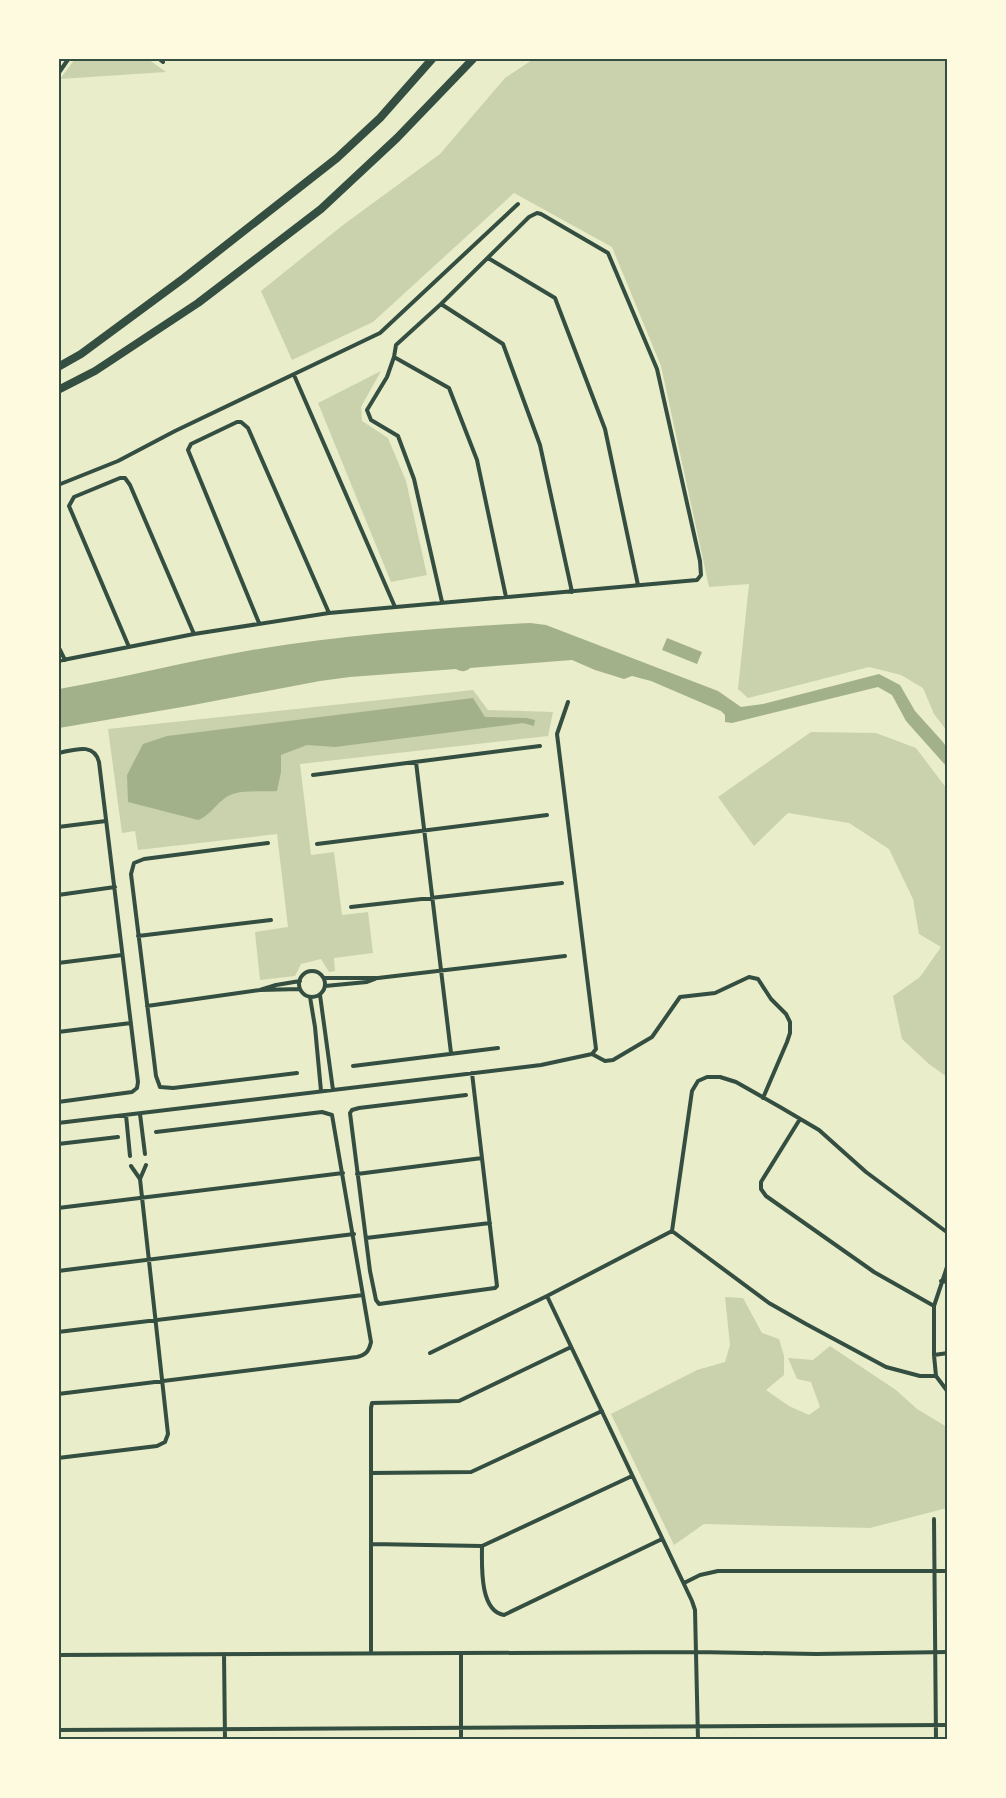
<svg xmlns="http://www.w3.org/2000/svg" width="1006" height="1798" font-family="'Golos Text',sans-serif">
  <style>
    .green { fill: #cad2ad }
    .water { fill: #a3b18a }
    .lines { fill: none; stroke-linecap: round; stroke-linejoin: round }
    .minor { stroke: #344e41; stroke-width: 4 }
    .motorway { stroke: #344e41; stroke-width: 8 }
    .neatline { fill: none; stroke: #344e41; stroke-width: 2 }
  </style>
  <rect width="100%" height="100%" fill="#e9edc9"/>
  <path class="green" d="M535,58L947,59V731L934,714L923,688L901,675L869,667L748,698L738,689L749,584L709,587L661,366L612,247L514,193L373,322L292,360L261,291L343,225L440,154L505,78Z
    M75,59H148L166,72L60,79Z
    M381,371L361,407L362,421L388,438L406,481L427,575L391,582L318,403Z
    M473,690L488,710L553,712L548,736L300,764L311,855L334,852L342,915L368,912L373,953L334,958L335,971L329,972L321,959L301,964L295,976L260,980L255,932L288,927L277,834L138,850L135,831L122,833L108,729Z
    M811,732L876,733L916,748L947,789V1077L929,1064L902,1039L893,996L920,977L941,947L919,934L913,899L889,849L849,823L788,813L754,846L718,797Z
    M725,1297L743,1298L762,1333L779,1339L784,1356V1375L766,1390L789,1406L809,1415L820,1407L811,1382L797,1379L788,1358L813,1360L830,1346L896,1390L917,1409L947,1427V1508L870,1528L704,1524L674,1545L611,1414L697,1370L725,1362L730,1345Z"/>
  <path class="water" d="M530,623L546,625L718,691L741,707L763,704L879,674L900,685L915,711L943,742L947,748V767L906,721L892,695L878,687L732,723L725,722V715L721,711L651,681L632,676L624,679L595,670L572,660L470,668C466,672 461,672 456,669L350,677L320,681L188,706L59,728V689C123,678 187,661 252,650C343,635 437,628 530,623Z
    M667,638L702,652L697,664L662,650Z
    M473,698L485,717L527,718L535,720L534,726L523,723L335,747L307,745L281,755V772L277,791C264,792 246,790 233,794C218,799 212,815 198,820L128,802L127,775L143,744L167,736Z"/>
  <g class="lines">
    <path class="minor" d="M158,58L163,62
      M58,74L69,58
      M488,258L555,298L605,429L638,585
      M441,304L503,344L540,445L572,592
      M394,357L449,388L477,460L506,597
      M294,375L395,607
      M58,485L118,461L175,431L380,333L518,204
      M259,623L188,450L191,444L237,422H241L248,428L329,613
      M58,646L65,660
      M129,647L69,506L74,497L120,478H125L130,485L194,634
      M58,661L194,634L329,613L697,580L701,575L700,561L657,369L608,253L541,214L537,213L529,217L441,304L396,345L394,357L387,377L367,410L371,420L398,436L414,479L442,602
      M58,753C74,750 94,742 99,762L138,1082L137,1088L132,1092L58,1102
      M416,762L451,1053
      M313,775L540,746
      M58,827L106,821
      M268,843L144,859L134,863L131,874L156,1076L160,1087L173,1088L297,1073
      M317,844L547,815
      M58,895L115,887
      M351,907L562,883
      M138,936L271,920
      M58,963L122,955
      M299 984a13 13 0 1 1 26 0a13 13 0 1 1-26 0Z
      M324,978H378L565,956
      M325,986L367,982L375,979
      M260,990L300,989
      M320,995L333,1090
      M310,997L315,1027L321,1091
      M147,1006L260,990L276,985L300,981
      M58,1032L131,1023
      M592,1054L605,1061L613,1060L652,1037L680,997L715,993L749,977L758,979L771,999L786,1014L790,1022V1033L787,1042L763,1098
      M353,1066L498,1048
      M466,1095L359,1108L352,1110L350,1113L370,1271L376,1300L379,1304L495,1288L497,1286L472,1073
      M140,1114L145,1154
      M126,1115L130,1156
      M800,1119L761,1182V1189L766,1196L874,1272L934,1306V1355L936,1376
      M58,1123L541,1065L592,1054L596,1049L557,734L568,702
      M58,1144L118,1137
      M357,1174L482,1158
      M140,1179L146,1165
      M58,1208L343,1173
      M672,1231L692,1091L698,1081L707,1077H720L736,1082L780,1107L819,1130L866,1172L948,1233
      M672,1231L769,1303L806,1324L886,1367L920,1376H936L948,1392
      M366,1238L490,1223
      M58,1271L354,1234
      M941,1281L948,1282
      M547,1296L692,1601L695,1610L698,1740
      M934,1306L948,1264
      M58,1332L363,1295
      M430,1353L547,1296L672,1231
      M934,1355L948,1353
      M58,1394L357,1357C366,1355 369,1351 371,1342L332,1115L322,1112L156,1132
      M58,1458L157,1446L165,1442L168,1434L140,1179L131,1166
      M371,1473L471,1472L602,1411
      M934,1519L936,1740
      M371,1544L482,1546L632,1476
      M482,1546C482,1564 479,1611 504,1615L662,1539
      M684,1583L700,1575L718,1571H948
      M371,1653V1408L372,1403L459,1401L571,1347
      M461,1653V1740
      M224,1654L225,1740
      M58,1655L696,1652L816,1654L948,1652
      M58,1730L948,1725"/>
    <path class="motorway" d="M58,367L81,354L184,278L337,158L380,118L433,58
      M58,390L95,371L198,303L321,209L397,138L474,58"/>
  </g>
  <rect width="1006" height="1798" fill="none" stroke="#fefae0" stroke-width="120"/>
  <rect x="60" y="60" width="886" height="1678" class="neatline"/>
</svg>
